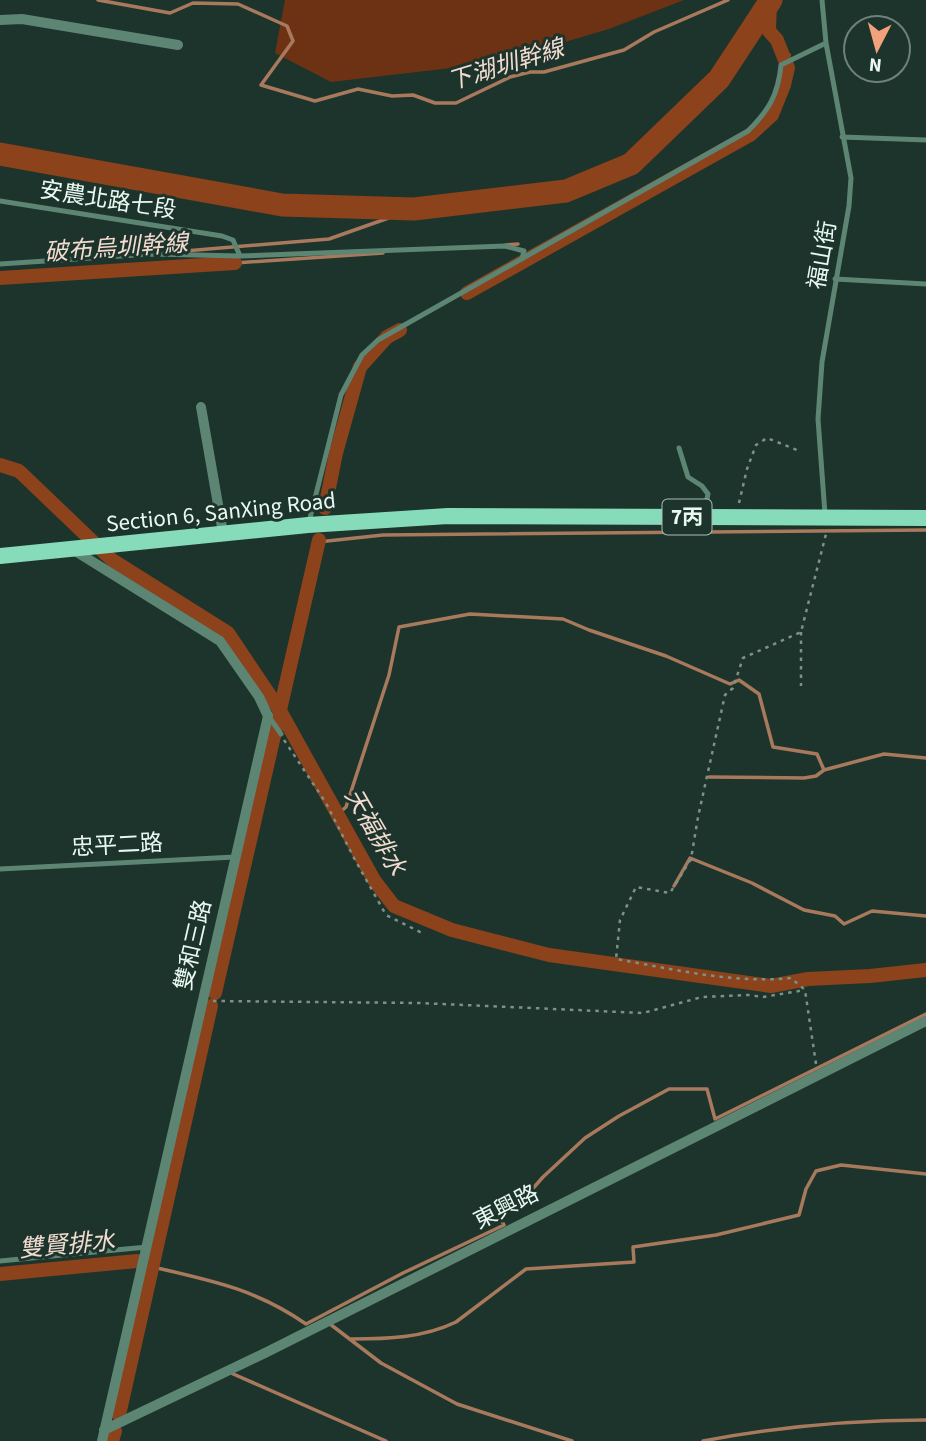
<svg xmlns="http://www.w3.org/2000/svg" width="926" height="1441" font-family="'Source Sans 3','Noto Sans TC',sans-serif">
  <style>
    .green { fill: #6d3214 }
    .lines { fill: none; stroke-linecap: round; stroke-linejoin: round }
    .stream { stroke: #a8795c; stroke-width: 3.5 }
    .canal { stroke: #8c421b; stroke-width: 14 }
    .river { stroke: #8c421b; stroke-width: 23 }
    .path { stroke: #7e9189; stroke-width: 2.5; stroke-dasharray: 3.5 5; stroke-linecap: butt }
    .service { stroke: #5d8574; stroke-width: 5 }
    .minor { stroke: #5d8574; stroke-width: 10 }
    .primary { stroke: #86dbba; stroke-width: 16 }
    .labels { text-anchor: middle; dominant-baseline: central; stroke-width: 6; stroke-linejoin: round; paint-order: stroke }
    .shield { fill: #1c342b; stroke: #acbdb6; stroke-width: 2 }
    .shield-label { font-size: 21px; font-weight: bold; fill: #eaf8f2 }
    .street-label { font-size: 23px; fill: #eaf8f2; stroke: #1c342b }
    .water-label { font-size: 24px; font-style: italic; fill: #f2dbd1; stroke: #1c342b }
  </style>
  <rect width="100%" height="100%" fill="#1c342b"/>
  <path class="green" d="M285,0H684L609,29L494,63L331,82L275,53Z"/>
  <g class="lines">
    <path class="stream" d="M98,0L170,13L193,3L238,4L287,26L293,41L261,85L315,101L358,89L392,96L413,95L435,103H456L510,77L530,72H544L624,50L654,32L728,0
      M784,54L789,55
      M506,245L518,244
      M173,252L329,239L414,209
      M235,263L383,253
      M318,542L383,535L926,530
      M709,777L804,778L816,776L824,770
      M338,814L346,807L389,675L399,627L470,614L563,619L589,630L666,656L730,684L739,680L759,694L773,747L817,754L824,770L884,754L926,758
      M674,886L690,858L752,883L804,910L835,916L844,924L872,911L926,916
      M157,1268C214,1281 257,1290 306,1324L403,1273L504,1225L496,1211L528,1194L543,1177L585,1138L619,1116L669,1089H707L715,1119L926,1014
      M330,1324L381,1363L457,1404L572,1441
      M351,1339C387,1339 423,1338 456,1322L526,1269L634,1262L633,1247L716,1235L799,1215L806,1189L816,1171L841,1165L926,1174
      M231,1373L386,1441
      M703,1441C777,1427 851,1420 926,1420"/>
    <path class="canal" d="M0,278L235,263
      M467,293L750,135L772,115L784,85L788,68L777,40L769,31L770,2
      M0,465L19,471L112,560L228,633L279,709L374,880L394,906L452,930L549,955L771,986L808,979L870,976L926,970
      M325,508L336,453L360,367L387,337L400,330
      M215,993L319,540
      M0,1274L137,1261
      M119,1415L211,1006
      M112,1441L115,1431"/>
    <path class="river" d="M0,154L282,205L414,209L566,191L631,164L719,79L771,0"/>
    <path class="path" d="M739,503L747,469L756,445L767,438L797,450
      M801,632V686
      M284,740L326,803L354,858L386,915L424,934
      M213,1001L419,1003L643,1013L702,997L748,995L763,997L805,990
      M816,1064L805,990L791,978C733,984 673,969 616,959L620,920L636,887L670,893L691,859L698,817L725,695L733,688L743,658L801,632L827,530"/>
    <path class="service" d="M822,0L826,43L851,178L849,206L822,362L818,419L825,514
      M842,137L926,140
      M0,201L222,236L233,240L240,256
      M0,264L151,254L240,256L505,246L524,251L522,259
      M835,279L926,284
      M679,448L688,477L702,486L708,494L704,514
      M309,522L341,395L362,355L378,340L748,131C769,110 778,95 781,65L826,43
      M269,717L281,734
      M0,869L235,857
      M0,1261L147,1247"/>
    <path class="minor" d="M0,20L22,19L178,45
      M201,407L223,533
      M72,549L220,641L259,697L268,716L102,1441
      M104,1430L265,1353L926,1021"/>
    <path class="primary" d="M0,556L308,525L448,516L926,518"/>
  </g>
  <g class="labels">
    <rect class="shield" x="662.5" y="499.5" width="49" height="35" rx="5"/>
    <g class="shield-label">
      <text x="687" y="517">7丙</text>
    </g>
    <g class="street-label">
      <text transform="translate(108 200) rotate(9)">安農北路七段</text>
      <text transform="translate(822 255) rotate(-80)">福山街</text>
      <text transform="translate(221 512) rotate(-6)">Section 6, SanXing Road</text>
      <text transform="translate(117 845) rotate(-3)">忠平二路</text>
      <text transform="translate(193 945) rotate(-77)">雙和三路</text>
      <text transform="translate(506 1207) rotate(-27)">東興路</text>
    </g>
    <g class="water-label">
      <text transform="translate(506 65) rotate(-17)">下湖圳幹線</text>
      <text transform="translate(116 248) rotate(-4)">破布烏圳幹線</text>
      <text transform="translate(375 832) rotate(60)">天福排水</text>
      <text transform="translate(67 1245) rotate(-5)">雙賢排水</text>
    </g>
  </g>
  <g transform="translate(877 49) rotate(186)"><circle r="33" fill="#1c342b" stroke="#6e827b" stroke-width="2"/>
  <path d="M0-5L12 26L0 18L-12 26Z" fill="#f1a17c"/>
  <text y="-10" font-size="19" font-weight="bold" text-anchor="middle" fill="#eaf8f2">N</text>
  </g>
</svg>
